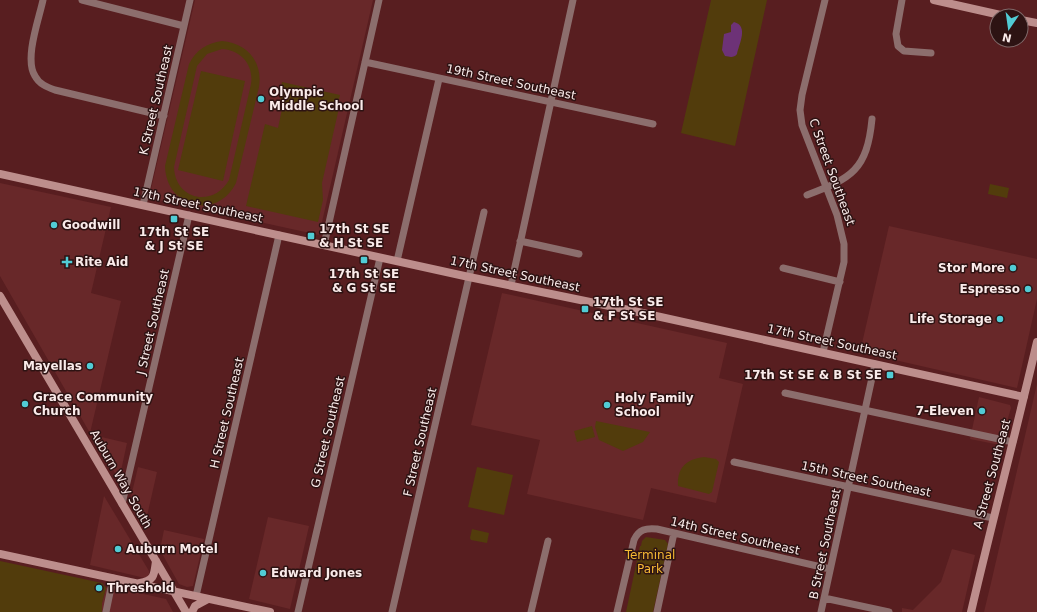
<svg xmlns="http://www.w3.org/2000/svg" width="1037" height="612" font-family="'DejaVu Sans',sans-serif">
  <style>
    .built { fill: #682829 }
    .green { fill: #523c0c; fill-rule: evenodd }
    .water { fill: #6d3277 }
    .lines { fill: none; stroke-linecap: round; stroke-linejoin: round }
    .street { stroke: #8c6e6d; stroke-width: 7 }
    .secondary { stroke: #bd8e8c; stroke-width: 8 }
    .poi-dot { fill: #51ccd5; stroke: #2d1313; stroke-width: 1.5 }
    .labels { text-anchor: middle; dominant-baseline: central; stroke-width: 3; stroke-linejoin: round; paint-order: stroke }
    .street-label { font-size: 12px; fill: #faebea; stroke: #2d1313 }
    .poi-label { font-size: 12px; font-weight: bold; fill: #faebea; stroke: #2d1313; text-anchor: start }
    .park-label { font-size: 12px; fill: #f8ba34; stroke: #2d1313 }
  </style>
  <rect width="100%" height="100%" fill="#581e20"/>
  <path class="built" d="M195,0H373L319,235L149,198Z
    M0,183L111,207L91,293L121,301L90,433L0,276Z
    M889,226L1037,259V299L1017,388L860,352Z
    M502,293L727,343L719,378L743,384L716,503L651,488L643,520L527,494L540,440L471,425Z
    M1037,384V612H984L991,583Z
    M979,397L1010,405L1011,408L1000,445L970,439Z
    M93,435L127,443L119,480Z
    M138,467L157,472L145,525L130,501Z
    M104,496L149,571V575L145,578L90,565Z
    M268,517L309,526L290,609L249,599Z
    M164,530L204,539L193,586L187,587L179,584L160,550Z
    M952,549L975,555L962,612H902V608L913,610L941,582Z
    M106,588L121,589L166,599L173,612H102V603Z"/>
  <path class="green" d="M711,0H767L735,146L681,133Z
    M222,41C247,43 263,62 259,87L236,183C217,221 166,208 165,166L189,64C196,50 207,43 222,41ZM222,49C241,50 254,65 251,84L229,180C213,208 175,200 174,167L197,66L207,54Z
    M201,71L245,81L223,181L178,170Z
    M282,82L340,95L337,108H339L322,183L323,200L318,222L246,206L265,124L278,128L282,109L280,95Z
    M990,184L1009,188L1007,198L988,194Z
    M596,421L650,432L643,442L623,451L599,440L595,427Z
    M592,426L595,437L577,442L574,431Z
    M704,457L716,459L719,462L712,492L709,494L678,486C677,467 687,459 704,457Z
    M477,467L513,475L504,515L468,507Z
    M472,529L489,533L487,543L471,540L470,538Z
    M646,537L665,540L668,544L653,612H626L640,546H641L642,541Z
    M0,561L102,583L106,588L102,603V612H0Z"/>
  <path class="water" d="M734,22C749,26 739,44 737,54C734,58 730,57 725,56L722,50L724,34L731,32V25Z"/>
  <g class="lines">
    <path class="street" d="M43,0C39,19 24,59 35,76C39,84 47,87 55,90L164,116
      M82,0L184,26
      M902,0L896,34L898,46L904,51L931,53
      M365,62L653,124
      M807,195C852,178 867,170 872,119
      M143,205L190,0
      M520,241L579,254
      M324,245L379,0
      M397,261L439,79
      M783,268L840,282
      M511,285L573,0
      M823,352L844,262V244L837,215L802,125L800,110L802,95L825,0
      M785,393L1013,442
      M734,462L993,518
      M122,504L189,215
      M196,596L279,235
      M824,598L889,612
      M106,612L113,578
      M298,612L380,258
      M392,612L484,212
      M531,612L548,541
      M617,612L634,540C639,529 646,528 657,529L830,569
      M657,612L674,533
      M821,612L875,364"/>
    <path class="secondary" d="M934,0L1005,16
      M1021,20L1037,23
      M0,174L469,277L629,310L1024,397
      M0,296L186,612
      M0,554L270,612
      M140,583C155,580 154,575 156,561
      M192,612L195,606L208,599
      M971,612C992,522 1016,432 1037,342"/>
  </g>
  <g class="poi-dot">
    <circle cx="261" cy="99" r="4"/>
    <rect x="170" y="215" width="8" height="8" rx="2"/>
    <circle cx="54" cy="225" r="4"/>
    <rect x="307" y="232" width="8" height="8" rx="2"/>
    <rect x="360" y="256" width="8" height="8" rx="2"/>
    <path d="M65 256h4v4h4v4h-4v4h-4v-4h-4v-4h4z"/>
    <circle cx="1013" cy="268" r="4"/>
    <circle cx="1028" cy="289" r="4"/>
    <rect x="581" y="305" width="8" height="8" rx="2"/>
    <circle cx="1000" cy="319" r="4"/>
    <circle cx="90" cy="366" r="4"/>
    <rect x="886" y="371" width="8" height="8" rx="2"/>
    <circle cx="25" cy="404" r="4"/>
    <circle cx="607" cy="405" r="4"/>
    <circle cx="982" cy="411" r="4"/>
    <circle cx="118" cy="549" r="4"/>
    <circle cx="263" cy="573" r="4"/>
    <circle cx="99" cy="588" r="4"/>
  </g>
  <g class="labels">
    <g class="street-label">
      <text transform="translate(511 82) rotate(12)">19th Street Southeast</text>
      <text transform="translate(156 100) rotate(-77)">K Street Southeast</text>
      <text transform="translate(832 172) rotate(70)">C Street Southeast</text>
      <text transform="translate(198 205) rotate(12)">17th Street Southeast</text>
      <text transform="translate(515 274) rotate(12)">17th Street Southeast</text>
      <text transform="translate(153 322) rotate(-77)">J Street Southeast</text>
      <text transform="translate(832 342) rotate(12)">17th Street Southeast</text>
      <text transform="translate(227 413) rotate(-77)">H Street Southeast</text>
      <text transform="translate(328 432) rotate(-77)">G Street Southeast</text>
      <text transform="translate(420 442) rotate(-77)">F Street Southeast</text>
      <text transform="translate(992 474) rotate(-75)">A Street Southeast</text>
      <text transform="translate(121 479) rotate(60)">Auburn Way South</text>
      <text transform="translate(866 479) rotate(12)">15th Street Southeast</text>
      <text transform="translate(735 536) rotate(13)">14th Street Southeast</text>
      <text transform="translate(825 544) rotate(-78)">B Street Southeast</text>
    </g>
    <g class="poi-label">
      <text x="269" y="92">Olympic<tspan x="269" dy="14">Middle School</tspan></text>
      <text x="62" y="225">Goodwill</text>
      <text x="319" y="229">17th St SE<tspan x="319" dy="14">&amp; H St SE</tspan></text>
      <text x="174" y="232" text-anchor="middle">17th St SE<tspan x="174" dy="14">&amp; J St SE</tspan></text>
      <text x="75" y="262">Rite Aid</text>
      <text x="1005" y="268" text-anchor="end">Stor More</text>
      <text x="364" y="274" text-anchor="middle">17th St SE<tspan x="364" dy="14">&amp; G St SE</tspan></text>
      <text x="1020" y="289" text-anchor="end">Espresso</text>
      <text x="593" y="302">17th St SE<tspan x="593" dy="14">&amp; F St SE</tspan></text>
      <text x="992" y="319" text-anchor="end">Life Storage</text>
      <text x="82" y="366" text-anchor="end">Mayellas</text>
      <text x="882" y="375" text-anchor="end">17th St SE &amp; B St SE</text>
      <text x="33" y="397">Grace Community<tspan x="33" dy="14">Church</tspan></text>
      <text x="615" y="398">Holy Family<tspan x="615" dy="14">School</tspan></text>
      <text x="974" y="411" text-anchor="end">7-Eleven</text>
      <text x="126" y="549">Auburn Motel</text>
      <text x="271" y="573">Edward Jones</text>
      <text x="107" y="588">Threshold</text>
    </g>
    <g class="park-label">
      <text x="650" y="555">Terminal<tspan x="650" dy="14">Park</tspan></text>
    </g>
  </g>
  <g transform="translate(1009 28) rotate(193)"><circle r="19" fill="#2d1313" stroke="#7f6969"/>
  <path d="M0-3L7 15L0 10L-7 15Z" fill="#51ccd5"/>
  <text y="-6" font-size="11" font-weight="bold" text-anchor="middle" fill="#faebea">N</text>
  </g>
</svg>
